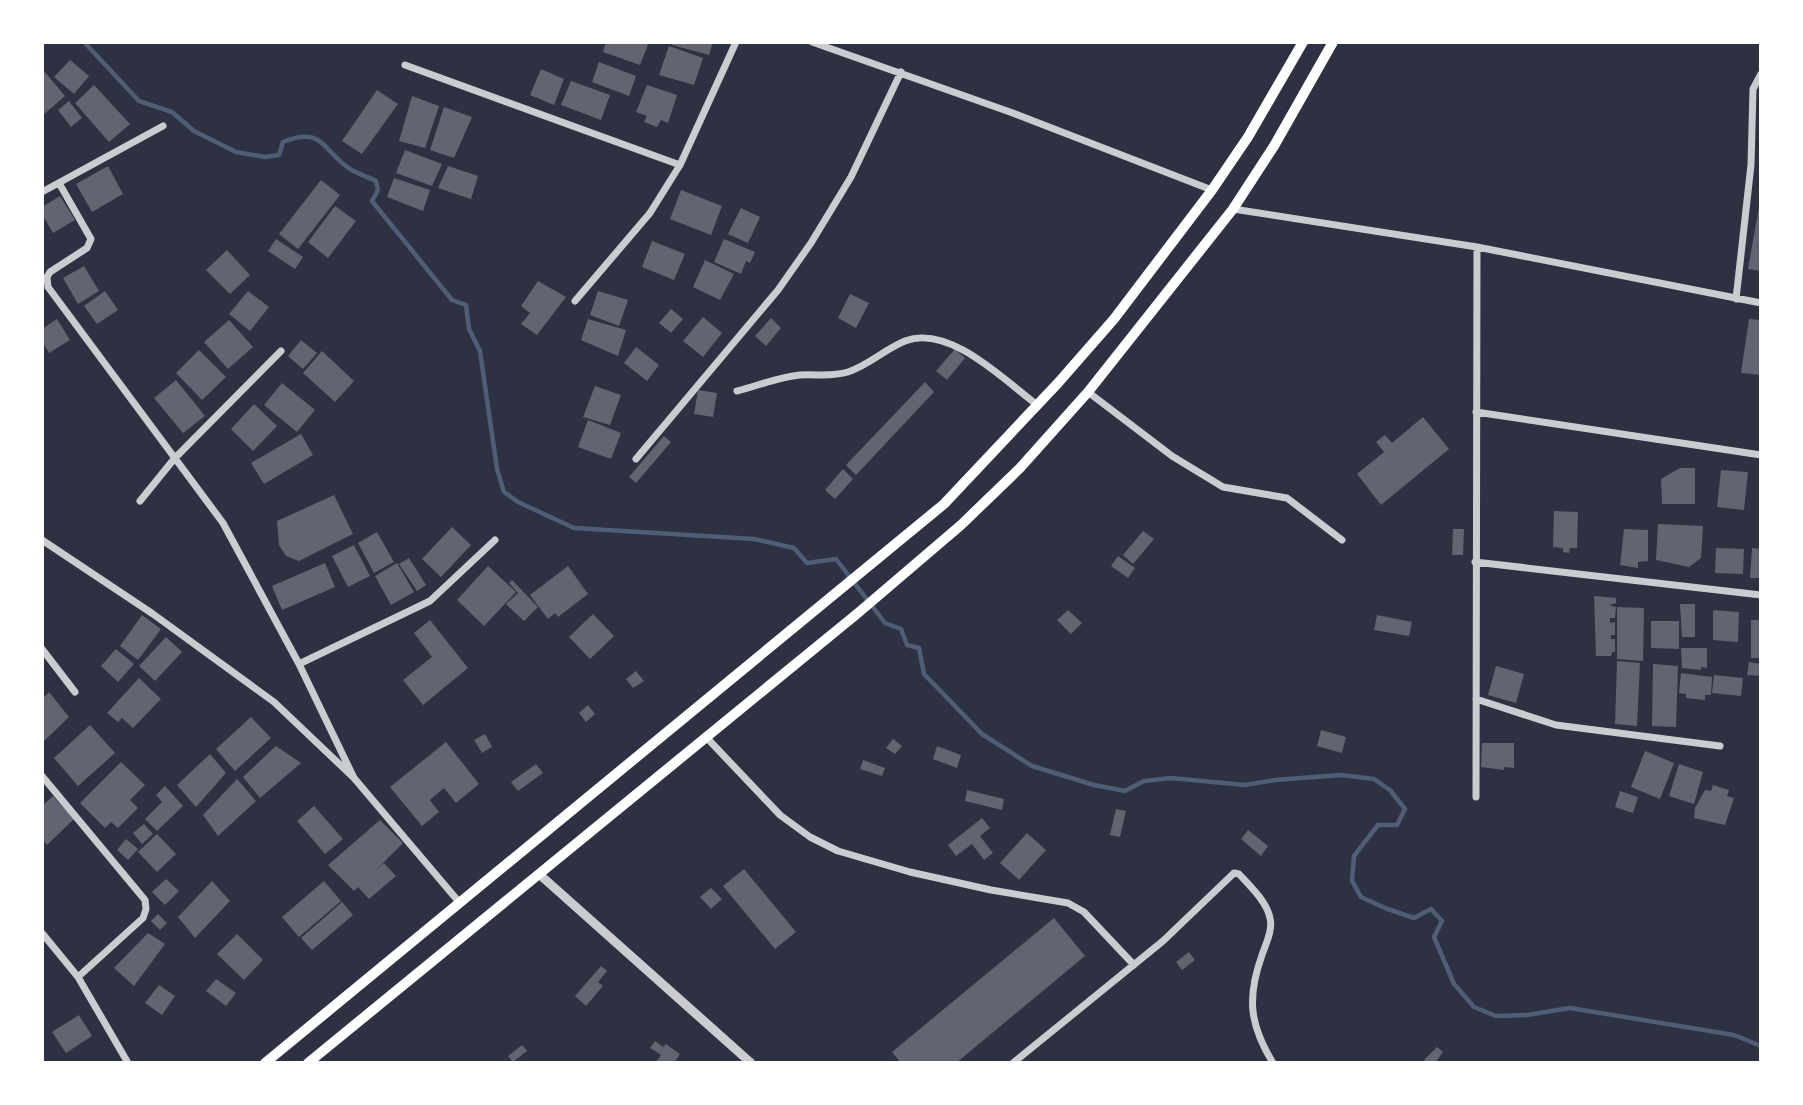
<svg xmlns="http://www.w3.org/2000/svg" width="1803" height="1105" font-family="'Noto Serif',serif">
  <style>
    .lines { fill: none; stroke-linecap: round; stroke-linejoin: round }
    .stream { stroke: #4f5d75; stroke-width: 4.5 }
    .building { fill: #626471 }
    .minor { stroke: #caccd0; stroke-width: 7 }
    .tertiary { stroke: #caccd0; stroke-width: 9 }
    .primary { stroke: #fff; stroke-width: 10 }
  </style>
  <rect width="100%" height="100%" fill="#2d3142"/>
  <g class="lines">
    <path class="stream" d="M84,42L139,101L172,112L194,131L236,152L265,157L279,155L283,142C324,125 323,152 350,169C358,174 368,177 376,181L378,190L372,201L452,300L466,305L469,329L480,351L497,469L504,492L518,502L574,528L754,539L794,548L807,563L836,559L885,623L901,629L907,645L919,648L924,674L982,734L1032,766L1094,785L1125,791L1144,781L1171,778L1245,785L1275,780L1341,775L1374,779L1390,790L1405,809L1397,825H1378L1354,856L1352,881L1361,897L1385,908L1414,918L1431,909L1442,921L1434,937L1454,984L1474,1007L1496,1016L1527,1015L1570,1008L1734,1035L1761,1046"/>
  </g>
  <path class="building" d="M606,42H649L640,65L603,52Z
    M673,42H713L709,55L672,45Z
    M669,46L703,58L694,85L659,75Z
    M70,60L89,76L74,94L54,77Z
    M599,62L636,76L629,96L592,82Z
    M541,69L564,79L554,105L530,95Z
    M45,72L65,96L42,116V75Z
    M571,81L610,95L601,120L561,105Z
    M94,85L130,124L109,142L75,103Z
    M647,85L677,95L668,123L661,120L657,127L644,122L647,116L636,112Z
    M377,90L398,104L362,154L342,141Z
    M412,96L439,106L425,148L399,141Z
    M69,101L82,118L71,127L58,110Z
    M444,107L472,117L454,158L430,150Z
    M405,150L442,164L432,186L396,173Z
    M108,166L123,194L92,212L76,184Z
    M448,166L478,176L471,199L438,188Z
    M394,178L430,190L423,211L387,197Z
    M321,180L340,195L298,249L279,234Z
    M681,190L722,206L711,235L670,219Z
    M60,196L75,220L53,233L42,214V207Z
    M1760,201H1761V271L1748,269Z
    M335,206L356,221L328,258L308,242Z
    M741,208L760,217L748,243L728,234Z
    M276,239L303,257L295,269L268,251Z
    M724,239L755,252L750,263L746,261L741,274L714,262Z
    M652,241L685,254L674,280L642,267Z
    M227,250L250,275L230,294L206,270Z
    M705,260L734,274L720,300L693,287Z
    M84,266L99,291L78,304L63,278Z
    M538,281L566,297L537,335L521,324L530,313L521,306Z
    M105,291L118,310L97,324L84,306Z
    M248,291L269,307L250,331L229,314Z
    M598,291L628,300L619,326L590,315Z
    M850,294L869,303L856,328L838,318Z
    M671,309L683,319L671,333L659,323Z
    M703,317L722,333L703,357L683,341Z
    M771,318L781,328L766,346L755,336Z
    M57,319L70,340L49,353L42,341V329Z
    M588,319L626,330L618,356L581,340Z
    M1749,319L1761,320V375L1741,373Z
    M229,320L253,347L228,369L204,342Z
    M301,340L317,353L303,369L288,356Z
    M636,347L659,365L647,381L624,363Z
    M955,349L965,358L947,380L936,371Z
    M199,350L226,377L202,400L176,373Z
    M322,351L354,381L335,402L303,373Z
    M176,380L205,416L183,433L154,398Z
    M925,382L934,392L856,475L846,465Z
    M282,383L315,410L297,432L264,405Z
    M595,386L621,395L610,425L583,417Z
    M698,390L717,393L713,417L694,414Z
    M254,404L277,426L253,451L231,429Z
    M1423,417L1449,449L1381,505L1357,474L1384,452L1376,442L1385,435L1392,443Z
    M588,420L621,433L611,459L578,447Z
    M301,434L313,455L264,484L251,463Z
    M664,436L671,442L636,483L629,477Z
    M1680,468H1695V504H1662L1661,479Z
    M843,469L853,479L835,499L825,490Z
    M1721,470L1748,472L1744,510L1717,507Z
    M334,495L353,534L299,561L286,556L279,545L277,521Z
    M1554,511L1578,512L1577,548H1570L1569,553L1563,552V548L1553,547Z
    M1658,524L1703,526L1701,558L1689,567L1656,560Z
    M452,527L471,545L441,577L422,559Z
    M1453,529H1464L1463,555H1452Z
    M1624,529L1648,530V561L1638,562V568L1620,565Z
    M1143,531L1154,539L1133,564L1123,555Z
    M377,532L394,562L374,573L358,543Z
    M354,545L370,576L348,587L332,556Z
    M1716,548L1744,549L1743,574L1715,573Z
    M1752,548L1761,549V578H1750Z
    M1118,556L1135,568L1128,578L1111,566Z
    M409,558L426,585L417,591L399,564Z
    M325,563L335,587L282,610L272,586Z
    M397,563L414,592L391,605L375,576Z
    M488,566L516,592L484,626L457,600Z
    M568,566L588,594L558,617L555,613L548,619L530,595Z
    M512,580L538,607L524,621L506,604L518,593L509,583Z
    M1594,596L1616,598V603L1609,605L1616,607L1615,618H1610V623L1615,622V635H1611V639H1615V652H1612L1611,656H1596Z
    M1680,604H1695V637H1682Z
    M1617,607L1644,608L1643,661L1617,659Z
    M1068,610L1082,623L1071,634L1057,620Z
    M1713,610L1739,612L1738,642L1713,640Z
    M593,614L614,636L590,659L569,637Z
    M142,615L161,629L138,660L120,646Z
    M1377,615L1412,622L1409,636L1374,630Z
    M430,620L468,668L423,705L403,680L432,657L414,633Z
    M1751,620H1761V658H1751Z
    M1651,621H1679V649L1651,648Z
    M166,637L182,652L155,681L139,666Z
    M1681,648H1707V668L1701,667V670L1682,668Z
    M116,649L134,664L118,682L101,666Z
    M1617,661L1640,663L1637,726L1615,724Z
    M1749,662L1761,664V676L1747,675Z
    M1653,664L1678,666L1676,727L1652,726Z
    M1496,666L1524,674L1516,703L1488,695Z
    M636,671L644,681L633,688L626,679Z
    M1681,673L1712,677L1711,695H1705V700L1686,698V694L1679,693Z
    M1714,675L1743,678L1741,696L1712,693Z
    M139,678L161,699L133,728L122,718L118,722L107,713Z
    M49,692L69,717L42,743V699Z
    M588,705L595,714L586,722L579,713Z
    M251,717L271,738L235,771L216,749Z
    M90,725L115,753L78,786L54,758Z
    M1321,730L1346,737L1342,753L1317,746Z
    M485,734L492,747L482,753L474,740Z
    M893,739L902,746L895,754L886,748Z
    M446,742L479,784L456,803L444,788L430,800L439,812L422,826L390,787Z
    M1482,743H1514V768L1504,767V770L1481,767Z
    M276,746L301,763L260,798L243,777Z
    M937,746L961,755L957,768L933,759Z
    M1645,751L1674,763L1660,799L1631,787Z
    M210,754L226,773L196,807L177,785Z
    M863,760L885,768L882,776L860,769Z
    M121,762L145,785L130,800L138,808L118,828L111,822L105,828L80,803Z
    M536,764L543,773L518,791L511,782Z
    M1679,764L1703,772L1694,804L1669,796Z
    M237,779L256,801L218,836L203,815Z
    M1713,785L1729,790L1727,796L1734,798L1725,825L1694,818L1695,808L1705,790L1711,791Z
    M165,786L183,806L157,831L145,819L162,802L156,795Z
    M967,790L1004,799L1002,810L965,801Z
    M1620,791L1638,797L1633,813L1615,807Z
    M53,796L74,819L47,845L42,839V806Z
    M314,806L343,839L325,854L297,821Z
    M1116,809L1126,811L1120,837L1110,835Z
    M982,818L990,828L980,836L993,853L984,860L972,844L956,856L948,845Z
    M380,820L403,843L374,872L384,863L396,876L369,899L358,887L354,891L328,865Z
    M144,824L153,834L142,844L133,833Z
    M1248,830L1268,846L1261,856L1241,839Z
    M1027,833L1046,850L1019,880L1000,863Z
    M157,834L176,854L157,872L138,852Z
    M126,839L138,849L128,860L117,850Z
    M744,869L796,932L775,949L723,886Z
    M166,879L179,891L165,905L152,892Z
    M212,881L230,901L195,938L178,917Z
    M324,881L341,901L299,937L282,917Z
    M711,888L722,899L711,909L700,897Z
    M342,902L353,915L312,950L301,938Z
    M158,914L167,923L160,930L151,921Z
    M1054,918L1085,956L956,1063H901L892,1052Z
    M148,933L165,944L134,986L114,968Z
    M237,934L263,960L244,980L217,954Z
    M1189,952L1195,960L1182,970L1176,962Z
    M601,966L607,971L598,982L603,986L586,1006L575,996Z
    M216,979L236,993L226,1006L206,991Z
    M159,985L175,996L162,1015L145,1003Z
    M79,1015L92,1036L66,1053L52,1032Z
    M655,1041L663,1047L666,1044L680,1054L674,1063H655L661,1055L650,1048Z
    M522,1045L527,1051L513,1062L508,1056Z
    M1437,1047L1443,1052L1435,1063H1427L1424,1060Z"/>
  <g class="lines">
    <path class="minor" d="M812,42L1010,112L1212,190
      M405,65L680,165
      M42,192L163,126
      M1233,209L1477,247L1761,303
      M1736,299L1751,165L1753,89L1761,74
      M575,301L650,213L680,165L736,42
      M737,391C757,386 779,377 800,375C816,374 832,377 848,372C869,365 885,349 905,341C949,324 1004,380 1036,404
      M1088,392L1172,456L1223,487L1287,498L1342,540
      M1476,412L1761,455
      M636,459L778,290L811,243L851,177L901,72
      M140,501L174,459L281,351
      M42,540L153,614L274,702L354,778L299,664L223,523L48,287L47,277L50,272L87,248L91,239L59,183
      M1475,562L1761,595
      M42,649L75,692
      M299,664L430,601L495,540
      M1476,699L1556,725L1720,746
      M706,737L780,815L810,837L838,851L910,872L991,890L1068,903L1084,912L1134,965
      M42,776L145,900L146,909L143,918L78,977
      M354,778L459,902
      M1476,797L1477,247
      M42,933L78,977L128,1063
      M1013,1063L1163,941L1234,873L1239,874C1250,886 1267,902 1270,918C1273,930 1266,943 1262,955C1247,997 1249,1024 1273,1063"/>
    <path class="tertiary" d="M539,874L751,1063"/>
    <path class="primary" d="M265,1063L944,504L1058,383L1114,319L1212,190L1248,137L1303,42
      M308,1063L858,613L961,525L1020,468L1088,392L1233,209L1274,146L1333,42"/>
  </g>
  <rect width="1803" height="1105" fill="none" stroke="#ffffff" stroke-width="88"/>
</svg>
